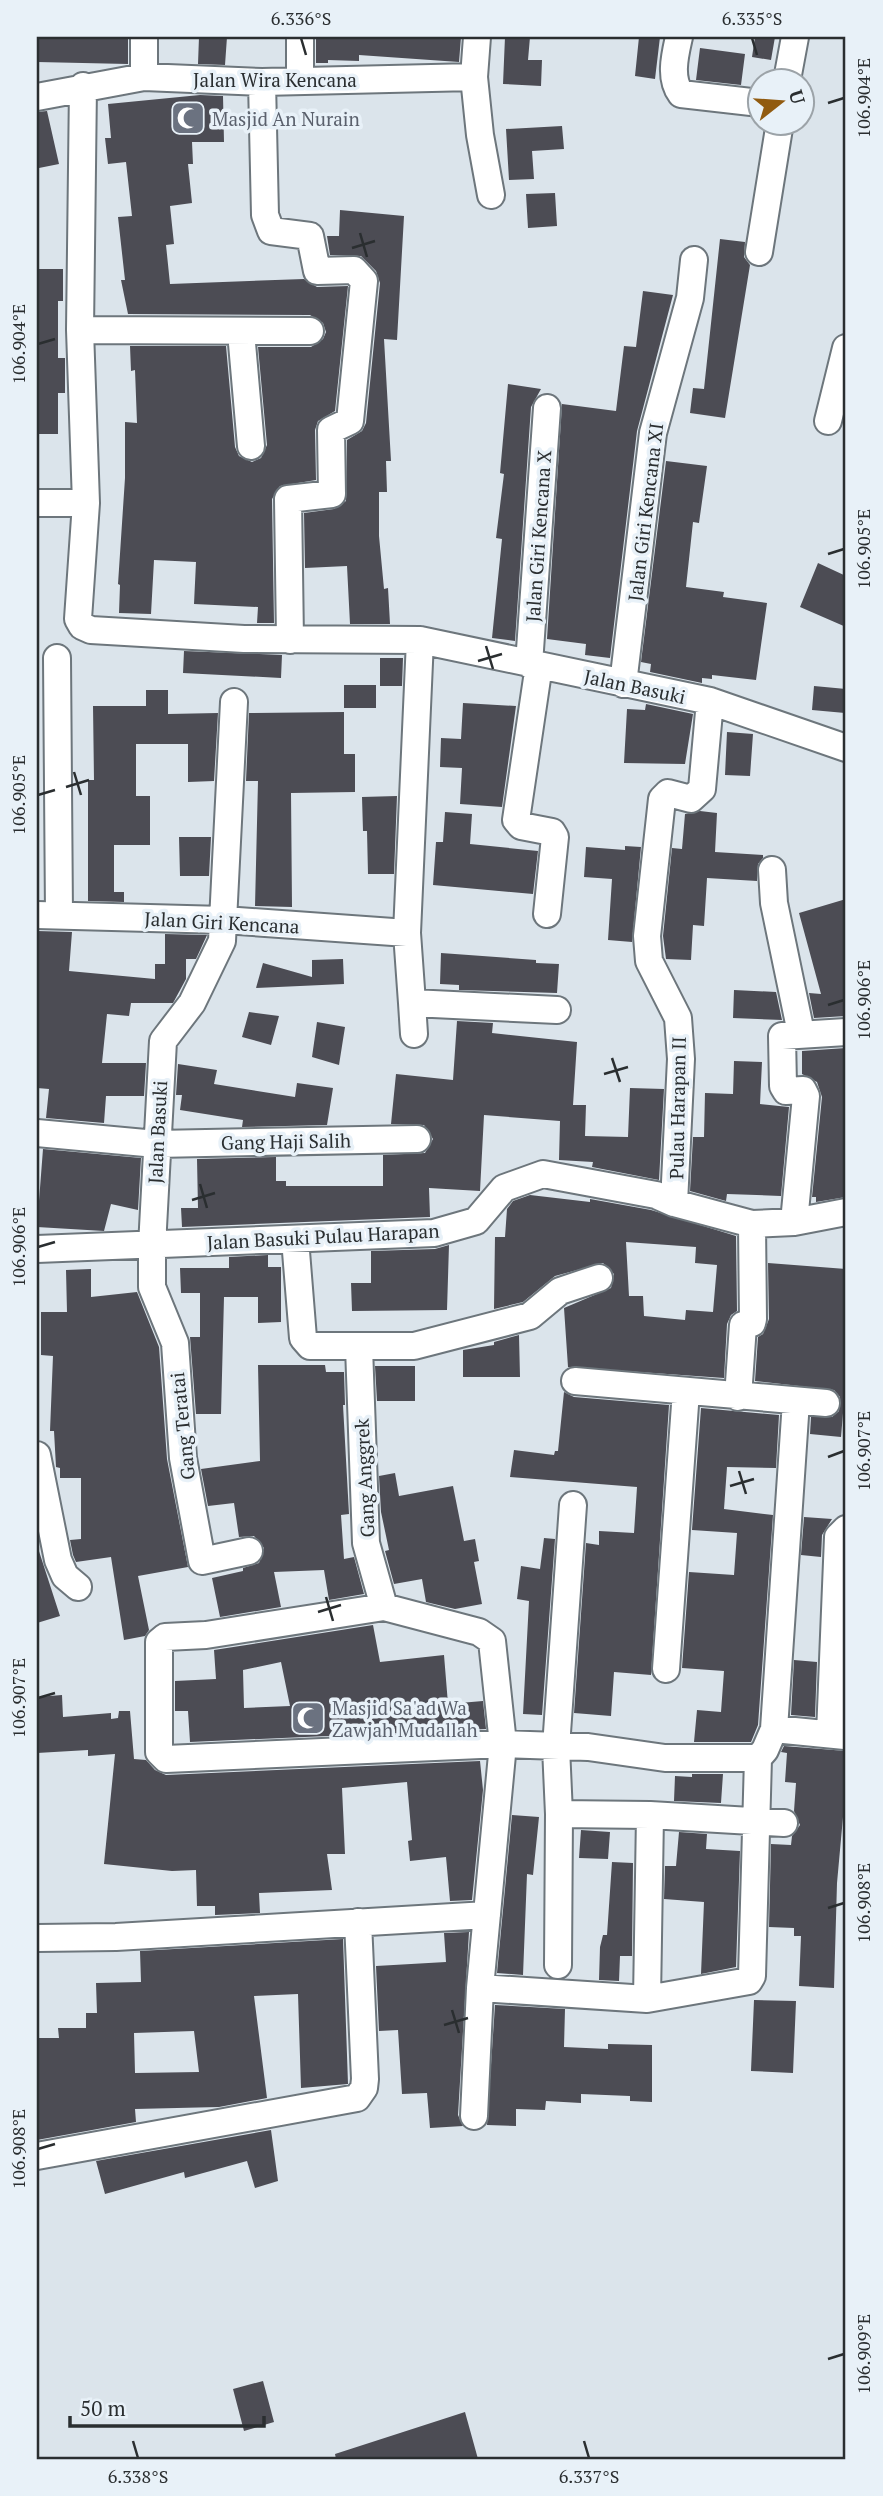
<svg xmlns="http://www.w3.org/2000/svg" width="883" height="2496" font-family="'PT Serif',serif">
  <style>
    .building { fill: #4c4c54; fill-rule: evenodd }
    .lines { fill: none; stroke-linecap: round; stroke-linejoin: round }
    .minor-casing { stroke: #6d767c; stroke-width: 30 }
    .minor { stroke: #fff; stroke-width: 26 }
    .ticks { fill: none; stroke: #2a2e30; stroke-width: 2.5 }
    .labels { text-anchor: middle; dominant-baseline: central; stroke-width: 7; stroke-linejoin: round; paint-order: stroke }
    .street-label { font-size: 19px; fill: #2a2e30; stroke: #e8f1f8 }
    .worship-label { font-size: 19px; fill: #5b616d; stroke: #e8f1f8; text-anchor: start }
    .neatline { fill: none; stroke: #2a2e30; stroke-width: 2.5 }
    .ticks-label { font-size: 18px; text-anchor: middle; fill: #2a2e30 }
  </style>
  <rect width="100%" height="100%" fill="#dbe4eb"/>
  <path class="building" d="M37,37H128V64L37,62Z
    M199,37H227L225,65L198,64Z
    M316,37H461L459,62L359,55V61L328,60V63H316Z
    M505,37H530L528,60H542L541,86L503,84Z
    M639,37H660L655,79L635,76Z
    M755,37H775L771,60L752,57Z
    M700,48L745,54L741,85L696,80Z
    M200,95L223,96L224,142H192L193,164H188L192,203L170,206L174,244L166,245L170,284L304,279L317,287L348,286L335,411L318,421L315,430L316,480L280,486L272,499L274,623H257L258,607L194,604L196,562L154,560L151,614L119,613L120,585L118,584L125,478V422L137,423L135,370L131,371L130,346H226L235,447L239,456L252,462L261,458L267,445L258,347H311L323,339L326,332L323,323L310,315L128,314L121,280H125L118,217L132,216L126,162L108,164L105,138H111L108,104Z
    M47,111L59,164L39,168L37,112Z
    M562,126L564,149L532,151L534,179L509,180L506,129Z
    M555,193L557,226L528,228L526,194Z
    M340,210L404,216L397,340L384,339L391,461H386L387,492H379V536L384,589L388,588L390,624H350L347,566L305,568L304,513L334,509L346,501L347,440L362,431L366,423L380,283L376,271L361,256L330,255L327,236H339Z
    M720,239L745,242L744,257L750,265L725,418L690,413L693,388L704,389Z
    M37,269H63V301H58V358H65V393H58V434H37Z
    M643,291L673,295L637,431L610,658L585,655L586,644L547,639L562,404L616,411L624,346L636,347Z
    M508,384L541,389L531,407L515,641L492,638L502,539L496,538L504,474L500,473Z
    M666,461L707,466L699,523L693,522L686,587L724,592L723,597L767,603L756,680L712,675V679L702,678V683L650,672L651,664L641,662Z
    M818,563L846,576V627L800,607Z
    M184,651L282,655L281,678L183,673Z
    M380,658H403L402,686H380Z
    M344,685H376V708H344Z
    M814,686L846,689L845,713L812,710Z
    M146,690H168V714L218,713L214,781L188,782V744H136V796H150V845H114V892H124V902L88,901V780H94L93,706H146Z
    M463,703L516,706L502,807L460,804L462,768L440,767L441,738L461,739Z
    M646,704L693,714L685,764L624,763L627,709L645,710Z
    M344,712V754H355V792L291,793L292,907L255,906L258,781H246L249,713Z
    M727,732L753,734L750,776L725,775Z
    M397,796L394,874H368L367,831H363L362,797Z
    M700,811L717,813L715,852L763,855V858L758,864L757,881L707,878L704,926L693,925L691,960L666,959L663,936L672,848L682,849L685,814Z
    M445,812L472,814L470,844L538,851L533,894L433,885L436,842H443Z
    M179,837H211L209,876H180Z
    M625,846L641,847L632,942L608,940L612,879L584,877L586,847L625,850Z
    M846,899V1016L814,1018L809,993L821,994L799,913Z
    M37,931L72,932L69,971L155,979V964H165V934L207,935L196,959H186V979L173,1003H131L129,1016L107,1014L102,1063H146L144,1096H106L104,1123L46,1118L49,1089L37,1088Z
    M441,953L536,960V963L559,964L557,993L459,990V985L440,984Z
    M343,959L344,984L256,988L263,963L312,977V960Z
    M734,990L776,992L782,1020L733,1018Z
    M249,1012L279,1016L271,1045L242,1037Z
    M457,1021L493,1023L492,1033L577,1042L573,1105H586L585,1136L628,1137L630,1088L664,1089L659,1180L592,1167L593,1162L559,1160L560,1121L484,1115L480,1191L429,1188L430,1217L182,1227L181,1208H198L197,1159L276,1157V1181H286V1186H383V1155L425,1153L433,1139L424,1125L391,1124L396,1074L453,1080Z
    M317,1022L345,1027L339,1065L312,1057Z
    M846,1048V1197L816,1202V1197H812L822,1097L817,1082L802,1074V1051Z
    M734,1061L762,1062L760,1104L789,1107L781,1196L727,1194L726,1201L690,1191L693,1137H704L705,1093L733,1094Z
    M178,1064L217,1070L214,1084L295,1097L297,1083L333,1088L327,1125L242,1127L243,1120L180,1110L182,1095H176Z
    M43,1149L141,1158L138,1210L111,1204L104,1231L37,1227Z
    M530,1195L590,1202V1199L651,1210L736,1236L737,1311L731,1315L727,1324L724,1378L568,1367L564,1308L611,1288L614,1274L603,1263L555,1276L523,1302L494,1309L495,1237H505L507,1209L513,1201ZM626,1242L696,1247L695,1263L717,1265L713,1312L686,1310L685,1320L644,1316L643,1296H629Z
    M449,1245L447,1310L352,1311L351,1283H371V1251L435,1249Z
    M268,1255V1267H281V1322L258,1323V1297H224L221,1414H196L190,1337H200V1293H181L180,1268H229V1257Z
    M768,1263L846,1269V1377L841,1437L810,1434L811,1417H832L839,1411L840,1397L834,1390L755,1381L758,1337L763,1334L769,1319Z
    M91,1269V1297L137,1292L159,1347L167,1459L188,1567L138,1576L149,1630L145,1636L124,1640L111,1557L76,1562L73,1555L70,1540L81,1539V1478H60V1468L56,1467L54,1431H50L53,1356L41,1355V1312H67L66,1270Z
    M519,1335L520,1377H463V1350L494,1345V1342Z
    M258,1365H325L326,1372H344L345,1405H343L349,1514L341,1515L344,1559L354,1557L364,1594L329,1600L324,1570L274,1572L281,1607L220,1617L212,1578L243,1571V1568L259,1563L264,1548L254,1536L239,1537L234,1503L208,1506L201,1469L260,1461Z
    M375,1366H415V1401H377Z
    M564,1392L574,1397L669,1405L651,1675L614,1672L611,1716L574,1713L586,1543L599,1545V1531L634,1533L637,1487L510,1477L514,1450L554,1455L555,1451H558Z
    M701,1408L779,1415L776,1468L727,1467L724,1509L773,1515L758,1725L751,1742H694L697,1710L721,1712L724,1671L682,1668L689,1572L734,1575L737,1533L692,1530Z
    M395,1473L399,1496L453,1486L464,1541L475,1539L479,1561L474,1562L482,1604L455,1609L426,1602L422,1579L394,1584L385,1551L389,1550L381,1512L379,1476Z
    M804,1517L832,1519L822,1535L821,1557L801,1555Z
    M544,1538L555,1539L542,1715L523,1714L529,1601L517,1599L521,1566L540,1569Z
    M37,1545L60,1616L37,1623Z
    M373,1625L380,1662L444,1655L448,1704L483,1701L486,1729L190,1742L188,1711H175V1681L216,1679L214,1650ZM281,1662L290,1706L244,1708L243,1670Z
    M794,1660L817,1662L815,1717L791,1715Z
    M62,1695L63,1717L111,1713V1719L118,1718L119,1711H130L134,1759L146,1760L155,1770L166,1775L480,1761L483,1790L472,1900L450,1901L446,1857L410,1861L408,1841L412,1840L407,1782L342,1788L345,1854H327L332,1890L259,1893L260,1913L215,1915V1906H197L196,1870L172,1871L104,1864L115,1754L88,1756V1750L37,1753V1697Z
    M784,1746L846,1751V1818L843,1817L837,1883L834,1988L799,1986L801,1936H794V1928L769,1927L771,1844L791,1845L792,1836L800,1825L794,1811L796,1783L785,1782L787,1753L781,1752Z
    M692,1774H723L721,1803L674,1801L675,1776L692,1777Z
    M512,1815L539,1817L533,1875L527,1874L523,1975L497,1973Z
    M581,1830L610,1832L608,1859L579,1858Z
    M679,1832L707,1834L706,1849L740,1851L736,1967L701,1974L704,1902L664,1899L665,1866H676Z
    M612,1862L633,1863L632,1956H620L619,1981L599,1980L600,1947L603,1935H607Z
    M469,1932L458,2115L463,2126L430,2128L427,2093L402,2094L398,2030L379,2031L376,1966L446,1962L444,1933Z
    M343,1939L348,2084L301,2088L298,1994L254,1996L267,2098L219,2107L135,2109L136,2122L37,2140L38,2038H59L58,2028H86V2013H97L96,1983L141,1982L140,1951ZM194,2031L199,2072L135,2073L134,2033Z
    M754,2000L796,2001L793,2073L751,2071Z
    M495,2005L565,2009L564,2047L608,2049V2044L652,2045V2102L630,2101V2096L581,2094V2103L546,2101L545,2110L516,2109V2126L487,2125Z
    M271,2130L278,2181L255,2188L247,2161L185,2178L184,2172L105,2194L96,2161Z
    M263,2381L274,2422L244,2431L233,2389Z
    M465,2412L478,2459H336L335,2454Z"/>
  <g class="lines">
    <g class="minor-casing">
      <path id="minor" d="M300,37V80
        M679,37C675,55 669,78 681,94L760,103
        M144,77V37
        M474,77L480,135L491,195
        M787,80L795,37
        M262,82L265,215L271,231L310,236L317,271L354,270L364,281L350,421L331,430L332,494L288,499L290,640
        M83,86L80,330L86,503L78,619L82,626L91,630L244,639L420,640L710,701L846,748
        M37,97L144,77L262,82L474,77L477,37
        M759,252L780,122
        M80,330L310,331
        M241,332L251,446
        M828,421L846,348
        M37,503H86
        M57,658L59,915
        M529,664L547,408
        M539,665L516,820L521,826L552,832L555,837L547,914
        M623,684L653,433L690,298L694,260
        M234,702L222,941L192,1003L163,1041L152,1246V1287L175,1343L183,1458L202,1561L249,1551
        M772,870L774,903L801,1033
        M37,915L224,920L407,933L420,640
        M407,933L412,1003L557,1010
        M412,1003L414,1034
        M37,1133L156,1144L417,1139
        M674,1203L681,1059L678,1018L649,961L647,936L662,799L668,793L691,799L702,789L710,701
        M794,1222L806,1096L803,1090L786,1091L783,1086L782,1036L846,1032
        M295,1239L303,1338L310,1346H414L530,1316L560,1291L599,1278
        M37,1249L434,1233L476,1221L504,1188L543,1174L656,1195L674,1203L752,1224L794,1222L846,1212
        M359,1347L366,1543L384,1607
        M575,1381L826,1403
        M738,1397L743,1325L752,1323L753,1319L752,1224
        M37,1455L58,1560L65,1576L78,1587
        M666,1669L686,1391
        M774,1729L845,1736
        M830,1734L838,1537L846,1529
        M559,1814L650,1815
        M37,1938L116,1937L487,1915
        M558,1965L559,1814L556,1747L573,1505
        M480,1988L647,1999L749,1981L752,1976L758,1758
        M647,1999L650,1815L784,1823
        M474,2116L480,1988L503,1744L492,1641L479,1632L384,1607L206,1635L165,1637L159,1642V1752L166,1759L503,1744L588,1747L665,1758H758L765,1750L774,1729L796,1401
        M37,2156L357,2098L364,2088L365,2079L358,1922"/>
    </g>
    <use href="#minor" class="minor"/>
  </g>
  <path class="ticks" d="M301,38L306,55M752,38L757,55M828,103L844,98M360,233L367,257M352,248L375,241M38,344L55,339M828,554L844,549M486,646L493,669M478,661L502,654M74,772L81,795M66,787L89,780M38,795L55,790M828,1005L844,1000M612,1058L620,1082M604,1074L628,1067M200,1184L207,1208M192,1200L215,1193M38,1247L55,1242M828,1457L844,1451M739,1471L746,1494M730,1486L754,1479M326,1597L333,1621M318,1612L341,1605M38,1698L55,1693M828,1908L844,1903M452,2010L459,2033M444,2025L468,2018M38,2149L55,2144M828,2359L844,2354M133,2441L138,2458M584,2441L589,2458"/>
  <defs>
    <g id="mosque-square" transform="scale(1.75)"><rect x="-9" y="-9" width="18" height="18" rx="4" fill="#6b7280" stroke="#e8f1f8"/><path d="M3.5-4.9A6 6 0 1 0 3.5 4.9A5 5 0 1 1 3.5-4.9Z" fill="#fff"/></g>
  </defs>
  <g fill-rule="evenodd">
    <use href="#mosque-square" x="188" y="118"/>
    <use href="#mosque-square" x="308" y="1718"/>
  </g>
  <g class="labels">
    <g class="street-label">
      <text x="275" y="79">Jalan Wira Kencana</text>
      <text transform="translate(645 512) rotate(-83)">Jalan Giri Kencana XI</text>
      <text transform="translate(538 536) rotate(-86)">Jalan Giri Kencana X</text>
      <text transform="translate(635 686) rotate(12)">Jalan Basuki</text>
      <text transform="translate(222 922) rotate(3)">Jalan Giri Kencana</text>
      <text transform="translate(677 1108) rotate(-89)">Pulau Harapan II</text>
      <text transform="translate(157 1132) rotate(-87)">Jalan Basuki</text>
      <text transform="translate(286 1141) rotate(-1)">Gang Haji Salih</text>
      <text transform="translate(323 1236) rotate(-3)">Jalan Basuki Pulau Harapan</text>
      <text transform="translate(182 1426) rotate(-96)">Gang Teratai</text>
      <text transform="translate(364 1478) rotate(-93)">Gang Anggrek</text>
    </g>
    <g class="worship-label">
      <text x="212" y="118">Masjid An Nurain</text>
      <text x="332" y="1707">Masjid Sa'ad Wa<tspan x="332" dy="22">Zawjah Mudallah</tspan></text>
    </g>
  </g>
  <rect width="883" height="2496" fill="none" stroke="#e8f1f8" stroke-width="77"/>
  <g transform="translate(781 102) rotate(73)"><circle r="33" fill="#e8f1f8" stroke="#9ca3a8" stroke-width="2"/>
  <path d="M0-5L12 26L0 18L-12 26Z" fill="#915b10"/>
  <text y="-10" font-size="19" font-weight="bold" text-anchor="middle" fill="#2a2e30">U</text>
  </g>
  <path d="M70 2416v10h194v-10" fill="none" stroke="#2a2e30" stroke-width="3.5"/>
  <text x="80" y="2416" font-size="21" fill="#2a2e30" stroke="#e8f1f8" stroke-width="5" paint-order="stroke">50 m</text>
  <rect x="38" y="38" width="806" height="2420" class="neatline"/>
  <g class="ticks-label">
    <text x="301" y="25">6.336°S</text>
    <text x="752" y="25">6.335°S</text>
    <text transform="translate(864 98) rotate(-90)" y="6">106.904°E</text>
    <text transform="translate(19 344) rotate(-90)" y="6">106.904°E</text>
    <text transform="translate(864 549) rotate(-90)" y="6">106.905°E</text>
    <text transform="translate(19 795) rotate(-90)" y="6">106.905°E</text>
    <text transform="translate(864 1000) rotate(-90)" y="6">106.906°E</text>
    <text transform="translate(19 1247) rotate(-90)" y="6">106.906°E</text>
    <text transform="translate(864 1451) rotate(-90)" y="6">106.907°E</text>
    <text transform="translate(19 1698) rotate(-90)" y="6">106.907°E</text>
    <text transform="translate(864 1903) rotate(-90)" y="6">106.908°E</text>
    <text transform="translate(19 2149) rotate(-90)" y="6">106.908°E</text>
    <text transform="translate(864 2354) rotate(-90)" y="6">106.909°E</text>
    <text x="138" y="2483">6.338°S</text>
    <text x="589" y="2483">6.337°S</text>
  </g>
</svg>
